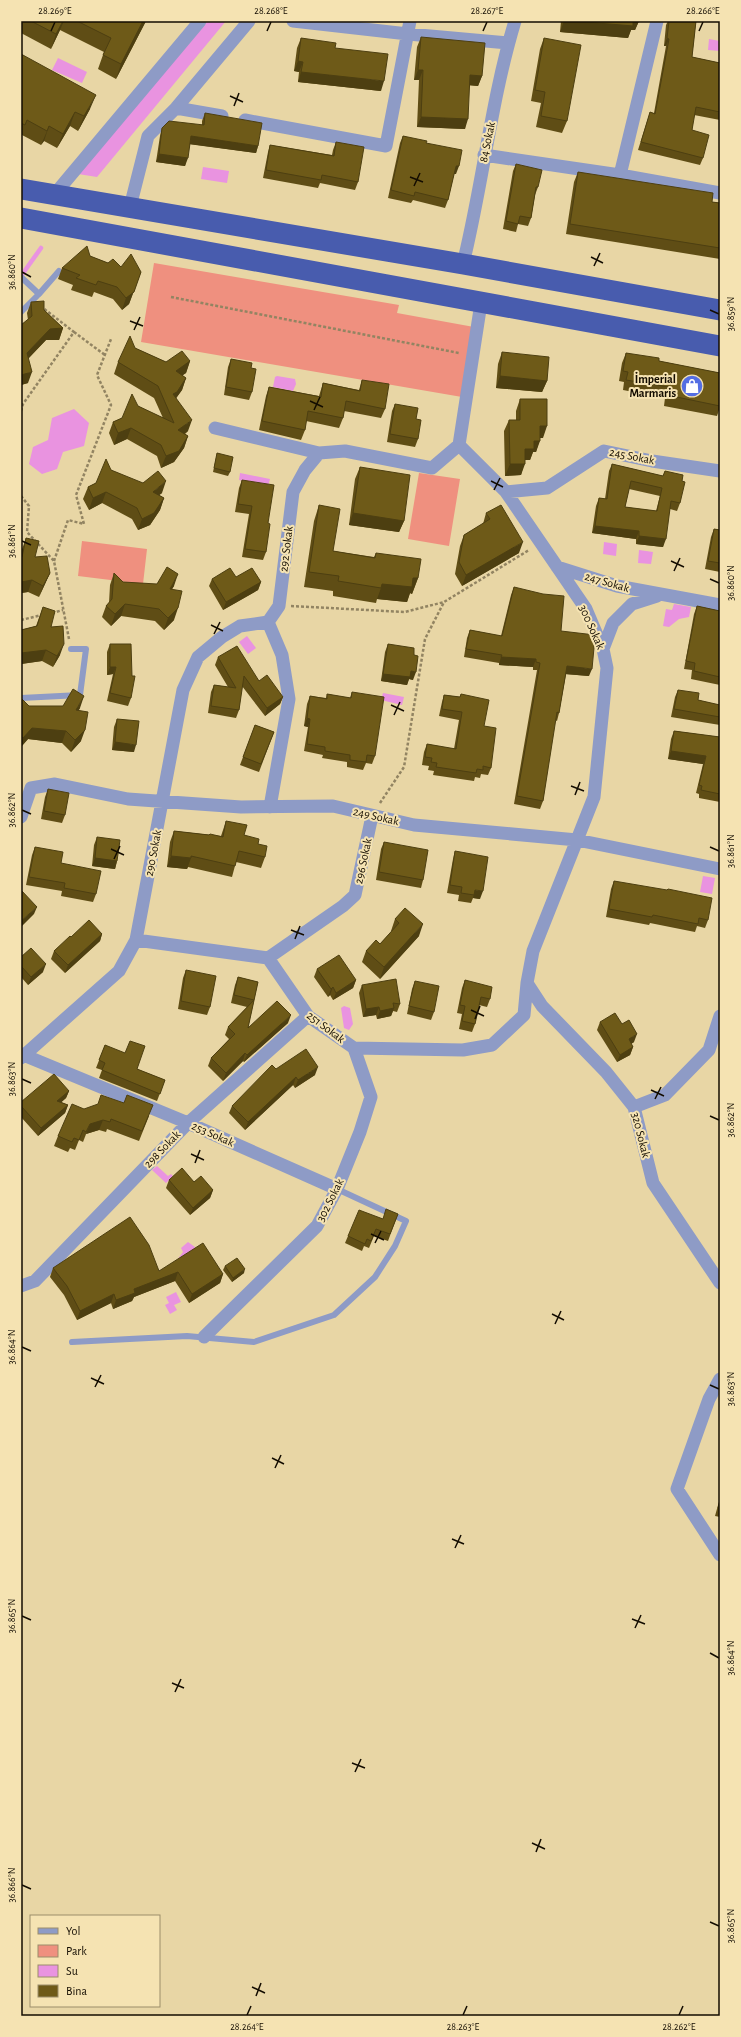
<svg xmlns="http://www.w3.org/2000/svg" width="741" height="2037" font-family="'Alegreya Sans',sans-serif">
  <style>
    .green { fill: #ef907f }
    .water { fill: #e993e0 }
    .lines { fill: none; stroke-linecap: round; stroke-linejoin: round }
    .stream { stroke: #e993e0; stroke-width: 4.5 }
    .path { stroke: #928462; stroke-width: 2.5; stroke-dasharray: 3 2; stroke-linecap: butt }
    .service { stroke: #8e9bc6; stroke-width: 6 }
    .minor { stroke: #8e9bc6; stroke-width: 13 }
    .trunk { stroke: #485cae; stroke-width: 21 }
    .wall { fill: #5f4d15; fill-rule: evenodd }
    .shaded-wall { fill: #4d3f11 }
    .building { fill: #6e5a18; stroke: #4d3f11; fill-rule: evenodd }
    .ticks { fill: none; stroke: #130c00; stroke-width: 1.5 }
    .labels { text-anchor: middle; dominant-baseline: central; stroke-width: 4; stroke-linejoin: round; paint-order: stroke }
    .street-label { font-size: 12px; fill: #130c00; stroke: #f5e3b2 }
    .poi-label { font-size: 12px; font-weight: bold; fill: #130c00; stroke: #f5e3b2; text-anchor: end }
    .neatline { fill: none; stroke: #130c00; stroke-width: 1.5 }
    .ticks-label { font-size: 10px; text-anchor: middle; fill: #130c00 }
  </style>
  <rect width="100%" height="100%" fill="#e8d6a5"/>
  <path class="green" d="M154,263L399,305L397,313L474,327L462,397L141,342Z
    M419,473L460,479L449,546L408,539Z
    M82,541L147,549L143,584L78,576Z"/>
  <path class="water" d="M208,21H226L97,177L78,174Z
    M709,39L720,41V51L708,50Z
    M58,58L87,72L82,83L52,70Z
    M203,167L229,171L227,183L201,179Z
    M277,376L295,379L296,384L293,391L273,387L275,377Z
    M74,409L89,423L84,446L63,452L57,469L42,474L29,464L33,447L48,440L52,418Z
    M240,473L270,479L268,486L239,480Z
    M604,542L617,544L616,556L603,554Z
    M639,550L653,552L651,564L638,563Z
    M674,604L691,607L689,617L679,619L669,627L663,626L666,609L672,610Z
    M247,636L256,648L248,654L239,642Z
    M383,693L404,697L402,705L381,700Z
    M703,876L715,878L712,894L700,892Z
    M344,1006L350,1008L353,1024L349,1030L344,1028L341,1008Z
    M157,1166L168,1176L171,1174L173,1176L166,1183L152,1170Z
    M188,1242L195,1247L193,1252L177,1260L183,1252L181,1248Z
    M176,1292L181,1302L174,1305L177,1310L170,1314L165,1305L169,1303L166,1297Z"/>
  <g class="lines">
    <path class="stream" d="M21,276L41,248"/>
    <path class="path" d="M171,297L459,353
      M74,332L105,355
      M21,411L23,404L74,332L43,308
      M21,496L29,506L27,532L54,561L69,639
      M54,561L68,520L84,524L76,495L111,405L97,375L111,339
      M291,606L405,612L444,602
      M52,613L63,610
      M21,620L42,615
      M380,803L404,767L425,639L444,602L529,550"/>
    <path class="service" d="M21,277L39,294L21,312
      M39,294L59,271
      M21,698L80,695L86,649H71
      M72,1342L187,1336L254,1342L334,1315L375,1277L395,1246L406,1221L337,1189"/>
    <path class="minor" d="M293,21L408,34L508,43
      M176,108L222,116
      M245,120L386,146L410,21
      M484,155L620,175L720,193
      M620,175L657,21
      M54,195L200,21
      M130,207L148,136L176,108L249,21
      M463,264C483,183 491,100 515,21
      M215,428L319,453L345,451L432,468L459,445
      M506,492L547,488L604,451L652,461L720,471
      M557,567L617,586L720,605
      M268,622L282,655L289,699L270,807
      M603,649L613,623L632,604L657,596
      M21,817L31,788L55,784L128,799L241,807L333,806L414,825L577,840L720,869
      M136,940L268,958L308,1016L354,1048L463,1050L492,1045L524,1015L527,983L533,951L594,797L607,668L603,649L586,609L506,492L459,445L481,303
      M268,958L343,906L355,895L372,816
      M527,983L542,1006L606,1072L634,1107L653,1183L720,1283
      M21,1054L188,1123L337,1189
      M21,1058L119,971L136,940L183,690L198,657L222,637L240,626L268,622L279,606L293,492L305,470L319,453
      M634,1107L665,1095L709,1050L720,1016
      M21,1286L35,1281L188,1123L308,1016
      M204,1337L317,1226L337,1189L360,1132L371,1097L354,1048
      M720,1379L709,1399L677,1489L720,1555"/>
    <path class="trunk" d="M21,189L463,264L720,310
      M21,218L720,346"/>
  </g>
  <path class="wall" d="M21,21H146L116,79L98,69L104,52L60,30L51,49L21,33Z
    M561,21H647V22L639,21L635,30H631L628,38L560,32Z
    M668,21H707V22L696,21L692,57L720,63V120L694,115L692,130L703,158L700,165L638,150L650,112L654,113L666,46H664L666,25Z
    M421,37L482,76L478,86L469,85L465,129L417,127L419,80H414L417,47Z
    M301,38L335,48L381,91L298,82L299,72L294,71L297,48Z
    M544,38L567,121L562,133L536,127L541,103L531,101L540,49Z
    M21,54L90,109L78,131L70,126L57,148L44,141L41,145L22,135L21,137Z
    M205,113L258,146L256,153L190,144L185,166L156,162L160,136L162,128L202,125V121Z
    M403,136L426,143L456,174H454L448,200L445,208L413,200L411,203L388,198L400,143Z
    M336,142L358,182L355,190L320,183L318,188L263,178L268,152L270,145L332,155L333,150Z
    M516,164L538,187L535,195L531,218L528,226L518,224L516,232L503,229L513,171Z
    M578,172L712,202L720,203V259L566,234L574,182Z
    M90,256L108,263L121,267L141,272L129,304L122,310L113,299L94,292L92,297L71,290L73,285L58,279L62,268Z
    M31,302L44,310L63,328L59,340H46L28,359V383L21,385V325L28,320L27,313Z
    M135,348L166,362L190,361L186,373L182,375L186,378L182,390L176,398L188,431L185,434L188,436L184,448L174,462L161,468L157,456L127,439L114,445L109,433L113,422L122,418L138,406L163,418L154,398L114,374L118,362Z
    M502,352L547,381L542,392L496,388L498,364Z
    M626,353L659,361L720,373V407L717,416L664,406L665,398L623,390L624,382L619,381L622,363Z
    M231,359L251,368L252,392L249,400L224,395L228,367Z
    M362,380L385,409L381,418L344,411L343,418L339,428L306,421L305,430L301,440L259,430L266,396L269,387L319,396L323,383L359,390Z
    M520,399L543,438H540L536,452H533L530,460H525L521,475L505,476L504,431L509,420H516V411Z
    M395,404L418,439L415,447L387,442L392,411Z
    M217,453L230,472L228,476L213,472Z
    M612,464L663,476L665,471L682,481L680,503L677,511L670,509L663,547L636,544V539L592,533L596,506L599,498L605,499L609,471ZM629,489L660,496L656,511L625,507Z
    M360,467L404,521L399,532L349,525L355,479Z
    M111,470L162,493L159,495L164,498L160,510L150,525L138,530L132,519L102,503L89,510L83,499L88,487L96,483Z
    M242,480L268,523L266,552L263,560L242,557L249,514L235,512L239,488Z
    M319,505L333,551L374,557L376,553L418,578L412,594L410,593L407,602L377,599L376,603L333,596V591L304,587L314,521Z
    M486,513L519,553L462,586L455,574L460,546L464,535L483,524Z
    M714,529L720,530V572L705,569L711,537Z
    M26,538L35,557L50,573L45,584L39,597L28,592L21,593V552Z
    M114,573L123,582L174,586L172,589L174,620L164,630L155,621L121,616L111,626L102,617L106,606L109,603L110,585Z
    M236,577L261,582L258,590L223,610L209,586L212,579Z
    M514,587L561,631L589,676L566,674L559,713L557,721L555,720L543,801L540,809L514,804L537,670H533V667L499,665V663L464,657L467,638L470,630L501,636L511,595Z
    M697,606L720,611V685L691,679L692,670L684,669L694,614Z
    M43,607L51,627L60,655L53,667L42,661L21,664V630L36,626Z
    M110,644L131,698L128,706L107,701L113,674L107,675V652Z
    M388,644L414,655L413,680L409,679L407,685L381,681L385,652Z
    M218,657L259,681L283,697L280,704L265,716L242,686L239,710L236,718L208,713L211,692L214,685L228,687L215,665Z
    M678,690L698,700L719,705L720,699V725L671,717L675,697Z
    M352,692L375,756L372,764L366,763L363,770L347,767V762L322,758L323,755L304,751L308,727L304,726L307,704L310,696L326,698L327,694L350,698Z
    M461,694L484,726L491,768L488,775L481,774L480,778L475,777L474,781L433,775L434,771L428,770L429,766L422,765L424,752L427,744L454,749L459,720L439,716L442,702L444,695L460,697Z
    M21,698L29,706L80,708L78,711L81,741L71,752L62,743L28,739L21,747Z
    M117,719L134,752L112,750L114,727Z
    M255,725L274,732L259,772L240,765Z
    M674,731L720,737V802L699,798V794L696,793L703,764L668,759L671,739Z
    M48,789L65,815L62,823L41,819L45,797Z
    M226,821L244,835L258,844L265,857L261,868L236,862L232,877L188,867L187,869L167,867L170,842L174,831L221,836Z
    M97,837L117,861L115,869L92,866L94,845Z
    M384,842L423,880L421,888L376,880L381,849Z
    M35,847L61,863L96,894L93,902L61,896L62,891L26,885L32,855Z
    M455,851L480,899L473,898L471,903L458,901L459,895L447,893L453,859Z
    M614,881L708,920L705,928L697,926L695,932L650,923L649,925L606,917L611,889Z
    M395,919L419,936L380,979L362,962L366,951L380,944L392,931H391Z
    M102,934L100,941L65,973L51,959L54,951L71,937Z
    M21,957L43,972L28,985L21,977Z
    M317,969L356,980L353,988L333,1000L330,995L328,997L314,977Z
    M186,970L210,1007L207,1015L178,1009L183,978Z
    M238,977L258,982L248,1028L288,1023L244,1062L243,1061L223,1081L208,1066L211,1058L229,1039L225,1035L228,1027L247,1007L231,1003L235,985Z
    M465,980L490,999L487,1007L479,1005L475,1024L472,1032L459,1029L462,1014L457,1013L462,988Z
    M415,981L434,1012L431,1020L407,1014L412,989Z
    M362,985L400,1004L397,1012L393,1011L391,1016L377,1019L376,1015L363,1017L359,993Z
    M600,1022L622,1024L634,1042L631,1044L633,1047L630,1055L617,1062L597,1030Z
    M105,1045L137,1069L165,1080L157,1101L99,1078L102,1070L96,1068Z
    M276,1069L315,1075L295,1088L293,1085L245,1130L229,1113L232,1106Z
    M69,1091L66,1098L61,1102L68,1105L65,1113L38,1136L21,1117V1102Z
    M84,1109L149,1116L139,1141L107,1129L106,1132L99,1130L86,1134L83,1142L79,1140L75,1150L70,1148L68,1152L54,1146L58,1136Z
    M169,1180L194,1182L213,1190L210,1198L190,1215L166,1188Z
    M398,1214L388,1241L374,1236L369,1248L364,1246L362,1251L345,1243L348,1236L383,1219Z
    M225,1266L244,1273L232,1282L223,1270Z
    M53,1268L159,1271L223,1274L220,1283L189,1303L175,1281L134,1297L132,1301L113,1309L111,1303L77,1320L64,1295L50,1277Z
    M720,1498V1517L715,1516Z"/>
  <path class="shaded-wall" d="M63,21H64L60,30L51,49L56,34Z
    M143,21H146L116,79L121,64Z
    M564,21H647V22L639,21L635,30H631L628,38L560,32Z
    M694,21H707V22Z
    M667,38L669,39L666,46H664Z
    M298,61L303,62L299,72L294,71Z
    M418,70H423L419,80H414Z
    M301,72L384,81L381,91L298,82Z
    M470,75L482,76L478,86L466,85Z
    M96,95L90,109L78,131L84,116Z
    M75,112L70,126L57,148L63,134Z
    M421,117L468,119L465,129L417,127Z
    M49,126L44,141L41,145L47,131Z
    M191,136L258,146L256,153L188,144Z
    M159,154L188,158L185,166L156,162Z
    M456,166H459L456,174H453Z
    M141,272L129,304L122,310L126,298Z
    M63,328L59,340H46L22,365L27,353L50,329Z
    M190,361L186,373L172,383L176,371Z
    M32,372L28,383L21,385V375Z
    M500,376L547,381L542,392L496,388Z
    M186,378L182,390L172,404L173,394Z
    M192,420L188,431L174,441L178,430Z
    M540,426H547L543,438H536Z
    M131,428L127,439L114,445L118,433Z
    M188,436L184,448L174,462L161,468L166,456Z
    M534,441H540L536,452H533L530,460H521L525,449Z
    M510,464H525L521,475L505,476Z
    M166,481L162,493L149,503L153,492Z
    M106,492L102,503L89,510L93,498Z
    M164,498L160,510L150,525L138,530L142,519Z
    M353,513L404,521L399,532L349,525Z
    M595,526L639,531L636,539L592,533Z
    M639,536L666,539L663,547L636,544Z
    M523,542L519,553L462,586L466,575Z
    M50,573L45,584L39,597L43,586Z
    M178,574L174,586L165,600L170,589Z
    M413,578H418L412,594L410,593L407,602L377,599L381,588L382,584Z
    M32,580L28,592L21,593V582Z
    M261,582L258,590L223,610L226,602Z
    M125,604L121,616L111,626L115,614Z
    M178,608L174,620L164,630L168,618Z
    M64,644L60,655L53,667L57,656Z
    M46,650L42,661L21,664V653Z
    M501,657L536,659L533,667L499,665Z
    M567,666L592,669L589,676L564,674Z
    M110,667H116L113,674L107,675Z
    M411,671L416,672L413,680L409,679L407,685L381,681L383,674Z
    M84,696L80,708L72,722L76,710Z
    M283,697L280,704L265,716L267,708Z
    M307,718L310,719L308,727L304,726Z
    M32,728L66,731L62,743L28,739L21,747V743L23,738Z
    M85,730L81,741L71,752L75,740Z
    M115,742L136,745L134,752L112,750Z
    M671,751L706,756L703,764L668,759Z
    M171,856L191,858L187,869L167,867Z
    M95,858L117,861L115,869L92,866Z
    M475,890L483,891L480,899L473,898Z
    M37,907L34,914L21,927V921Z
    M423,924L419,936L380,979L384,967Z
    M102,934L100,941L65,973L68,965Z
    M46,964L43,972L28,985L31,977Z
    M356,980L353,988L333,1000L336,993Z
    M333,987L330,995L328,997L331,989Z
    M379,1007L376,1015L363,1017L366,1009Z
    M394,1008L391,1016L377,1019L380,1011Z
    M291,1015L288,1023L244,1062L247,1055Z
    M637,1034L634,1042L626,1047L629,1039Z
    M633,1047L630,1055L617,1062L620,1055Z
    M245,1053L243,1061L223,1081L226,1073Z
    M318,1067L315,1075L295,1088L298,1080Z
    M296,1077L293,1085L245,1130L248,1122Z
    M69,1091L66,1098L54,1109L57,1101Z
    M68,1105L65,1113L38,1136L41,1128Z
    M103,1120L99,1130L86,1134L83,1142L90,1124Z
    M213,1190L210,1198L190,1215L193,1208Z
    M245,1269L244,1273L232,1282L233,1278Z
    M178,1272L175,1281L134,1297L132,1301L113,1309L116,1300L134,1289Z
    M223,1274L220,1283L189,1303L192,1294Z
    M114,1294L111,1303L77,1320L80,1311Z"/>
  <path class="building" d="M31,21H63L56,34Z
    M77,21H143L121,64L103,55L111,38Z
    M573,21H633V26Z
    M669,21H696L692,57L720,63V112L696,107L692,130L709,135L703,158L641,142L650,112L655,114L669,39L667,38Z
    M421,37L485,43L482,76L470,75L468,119L421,117L423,70H418Z
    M301,38L336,43L335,48L388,54L384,81L301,72L303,62L298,61Z
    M544,38L581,45L567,121L541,116L545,92L535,90Z
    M21,54L96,95L84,116L75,112L63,134L49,126L47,131L27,120L25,125L21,123Z
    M205,113L262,123L258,146L191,136L188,158L159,154L162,128L169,121L204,125Z
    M403,136L427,141L426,143L462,150L459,166H456L448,200L415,192L414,196L391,190Z
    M336,142L364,147L358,182L322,175L321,180L266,170L270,145L334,156Z
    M516,164L542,170L538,187H536L531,218L520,216L518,224L506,221Z
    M578,172L713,193L712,202L720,203V248L570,224Z
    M87,246L90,256L108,263L113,259L121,267L131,254L141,272L134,292L126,298L117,287L98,281L96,285L76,278L80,275L62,268Z
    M44,301V310L63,328L50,329L27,353L32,372L21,375V325L32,316L31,302Z
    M130,336L135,348L166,362L182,351L190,361L176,371L186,378L177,392L173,394L192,420L178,430L188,436L179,451L166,456L161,445L131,428L118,433L113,422L122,418L132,394L138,406L174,423L158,386L118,362Z
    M502,352L549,357L547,381L500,376Z
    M626,353L659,358V361L720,373V406L667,395L669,387L626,380L628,372L623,371Z
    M231,359L252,363L251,368L256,369L252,392L226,387Z
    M362,380L389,384L385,409L346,401L343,418L308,411L305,430L262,421L269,387L321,397L323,383L360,391Z
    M520,399H547V426H540V441H534V449H525V464H510L509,420H520Z
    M395,404L418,408L416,419L421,420L418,439L390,434Z
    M217,453L233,457L230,472L214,468Z
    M106,459L111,470L143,483L158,471L166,481L153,492L164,498L154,513L142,519L137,508L106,492L93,498L88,487L96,483Z
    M612,464L663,476L665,471L683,475L682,481L685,482L680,503L671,501L666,539L639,536V531L595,526L599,498L607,499ZM631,481L662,488L657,511L625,507Z
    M360,467L410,475L404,521L353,513Z
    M242,480L274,485L268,523L270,524L266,552L245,549L252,506L238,504Z
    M319,505L340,509L333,551L375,558L376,553L421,559L418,578H413L412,587L382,584L381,588L338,581L339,576L309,572Z
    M501,505L523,542L466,575L459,562L464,535L490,519L486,513Z
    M714,529L720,530V563L708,561Z
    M26,538L39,541L35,557L47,556L50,573L43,586L32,580L21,582V557H22Z
    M167,567L178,574L170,589L182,591L178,608L168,618L159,609L125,604L115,614L106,606L112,599L114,573L123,582L157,584Z
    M230,568L236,577L252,568L261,582L226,602L212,579Z
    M514,587L543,594L564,596L561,631L595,635V637L592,669L567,666L559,713L557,712L543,801L517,796L540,663L536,662V659L501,657L502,655L466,649L470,630L502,636Z
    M697,606L720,611V677L694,671L695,663L686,661Z
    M43,607L55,611L51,627L63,626L64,644L57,656L46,650L21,653V630L37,626Z
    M110,644H131L132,676H135L131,698L110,693L116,667H110Z
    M388,644L414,648V655L418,656L416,672L411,671L410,677L383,674Z
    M237,646L259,681L267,675L283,697L267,708L244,676L239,710L211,706L214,685L236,688L218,657Z
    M73,689L84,696L76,710L88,712L85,730L75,740L66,731L32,728L23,738L21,737V698L29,706H63Z
    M678,690L699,693L698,700L720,705V717L674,709Z
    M352,692L384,697L375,756L367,755L366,762L350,760V755L325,751V747L307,744L310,719L307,718L310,696L327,699V694L351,698Z
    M461,694L489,700L484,726L496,728L491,768L483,766V770L477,769L476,773L436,767L437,763L431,762L432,758L425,757L427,744L456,749L462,712L442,709L444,695L460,697Z
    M117,719L139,721L136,745L115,742Z
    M255,725L274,732L261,764L243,757Z
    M674,731L720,737V794L701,790L702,786L699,785L706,756L671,751Z
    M48,789L69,793L65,815L44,811Z
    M226,821L247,825L244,835L259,839L258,844L267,846L265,857L239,851L235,866L191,856V858L171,856L174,831L209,835L210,834L223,837Z
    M97,837L120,840L117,861L95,858Z
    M384,842L428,850L423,880L379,872Z
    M35,847L63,852L61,863L101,871L96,894L64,888L65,883L29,877Z
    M455,851L488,857L483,891L475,890L474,895L461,893L462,887L450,885Z
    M614,881L667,890L668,889L712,898L708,920L699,918L698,924L653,915L652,917L609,909Z
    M21,890L37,907L21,921Z
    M405,908L423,924L384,967L366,951L376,940L380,944L399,923L395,919Z
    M89,920L102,934L68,965L54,951L70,936L71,937Z
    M31,948L46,964L31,977L21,966V957Z
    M339,955L356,980L336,993L333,987L331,989L317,969Z
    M186,970L216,976L210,1007L181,1001Z
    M238,977L258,982L248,1028L277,1001L291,1015L247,1055L245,1053L226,1073L211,1058L235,1034L228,1027L254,1000L234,995Z
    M396,979L400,1004L393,1003L394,1008L380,1011L379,1007L366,1009L362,985Z
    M465,980L492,987L490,999L481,997L475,1024L462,1021L465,1006L460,1005Z
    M415,981L439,986L434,1012L409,1006Z
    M615,1013L622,1024L629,1020L637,1034L629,1039L633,1047L620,1055L600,1022Z
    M130,1041L145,1046L137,1069L165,1080L160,1094L102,1070L105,1063L99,1060L105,1045L125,1053Z
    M306,1049L318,1067L298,1080L296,1077L248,1122L232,1106L272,1065L276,1069Z
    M54,1074L69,1091L57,1101L68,1105L41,1128L21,1106V1102Z
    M101,1095L124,1103L127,1095L153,1105L142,1131L111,1119L110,1122L103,1120L90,1124L86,1132L83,1130L79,1140L74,1138L72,1142L58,1136L72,1104L84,1109L98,1104Z
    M182,1168L194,1182L201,1176L213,1190L193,1208L169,1180Z
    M386,1209L398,1214L390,1234L376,1229L371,1241L367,1239L365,1244L348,1236L359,1210L383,1219Z
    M130,1217L149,1245L159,1271L203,1243L223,1274L192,1294L178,1272L134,1289L135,1293L116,1300L114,1294L80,1311L67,1286L53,1268Z
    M237,1258L245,1269L233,1278L225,1266Z
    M720,1501V1509L718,1508Z"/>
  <path class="ticks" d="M51,31L55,22M267,31L271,22M483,31L487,22M699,31L703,22M230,96L243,102M234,106L239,93M410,177L423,182M414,186L420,173M591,257L603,263M594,266L600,253M22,272L31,277M710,310L719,314M130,321L143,326M134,330L140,317M310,401L323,407M314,410L320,397M491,481L503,487M494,490L500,478M22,541L31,545M671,561L684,567M674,571L680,558M710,579L719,583M211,625L223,631M214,634L220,622M391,705L404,711M394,715L400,702M571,786L584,791M575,795L580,782M22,810L31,814M710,847L719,851M111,849L124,855M114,859L120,846M291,930L304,935M295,939L300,926M471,1010L484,1016M475,1019L480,1006M22,1079L31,1083M651,1090L664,1096M655,1099L661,1087M710,1116L719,1120M191,1154L204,1160M195,1163L200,1150M371,1234L384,1240M375,1243L381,1231M552,1314L564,1320M555,1324L561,1311M22,1347L31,1351M91,1378L104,1384M710,1385L719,1389M95,1387L101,1375M272,1458L284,1464M275,1468L281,1455M452,1539L464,1544M455,1548L461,1535M22,1616L31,1620M632,1619L645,1624M635,1628L641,1615M710,1653L719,1658M172,1683L184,1688M175,1692L181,1679M352,1763L365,1768M355,1772L361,1759M532,1843L545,1849M536,1852L541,1839M22,1885L31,1889M710,1922L719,1926M252,1987L265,1993M256,1996L261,1983M247,2015L251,2006M463,2015L467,2006M679,2015L683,2006"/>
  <defs>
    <g id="shop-disc" transform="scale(1.15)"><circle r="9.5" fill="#546ee3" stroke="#f5e3b2"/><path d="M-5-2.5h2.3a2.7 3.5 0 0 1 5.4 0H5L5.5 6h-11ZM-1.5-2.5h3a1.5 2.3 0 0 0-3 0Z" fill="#fff"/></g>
  </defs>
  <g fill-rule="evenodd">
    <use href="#shop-disc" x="692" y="386"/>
  </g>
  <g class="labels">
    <g class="street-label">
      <text transform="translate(487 142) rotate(-78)">84 Sokak</text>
      <text transform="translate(632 456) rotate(11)">245 Sokak</text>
      <text transform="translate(286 549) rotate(-83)">292 Sokak</text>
      <text transform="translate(607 582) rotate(16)">247 Sokak</text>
      <text transform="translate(592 627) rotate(66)">300 Sokak</text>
      <text transform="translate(376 816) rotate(13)">249 Sokak</text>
      <text transform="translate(153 853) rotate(-79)">290 Sokak</text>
      <text transform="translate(363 861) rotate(-78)">296 Sokak</text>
      <text transform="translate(326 1027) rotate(37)">251 Sokak</text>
      <text transform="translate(213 1134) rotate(24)">253 Sokak</text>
      <text transform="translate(641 1135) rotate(76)">320 Sokak</text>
      <text transform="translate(162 1149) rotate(-46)">298 Sokak</text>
      <text transform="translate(330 1200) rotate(-63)">302 Sokak</text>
    </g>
    <g class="poi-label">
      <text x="676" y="379">İmperial<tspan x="676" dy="14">Marmaris</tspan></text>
    </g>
  </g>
  <rect width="741" height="2037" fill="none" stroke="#f5e3b2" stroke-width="44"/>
  <rect x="30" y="1915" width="130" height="92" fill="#f5e3b2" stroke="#9b8d6b"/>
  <rect x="38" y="1928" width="20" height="6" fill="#8e9bc6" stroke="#9b8d6b"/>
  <text x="66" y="1935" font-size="12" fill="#130c00">Yol</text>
  <rect x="38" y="1945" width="20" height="12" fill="#ef907f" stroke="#9b8d6b"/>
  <text x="66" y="1955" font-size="12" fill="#130c00">Park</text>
  <rect x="38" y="1965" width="20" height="12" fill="#e993e0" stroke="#9b8d6b"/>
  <text x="66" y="1975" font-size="12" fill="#130c00">Su</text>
  <rect x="38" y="1985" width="20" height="12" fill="#6e5a18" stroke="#9b8d6b"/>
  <text x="66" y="1995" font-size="12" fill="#130c00">Bina</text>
  <rect x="22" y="22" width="697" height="1993" class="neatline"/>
  <g class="ticks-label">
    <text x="55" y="14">28.269°E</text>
    <text x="271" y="14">28.268°E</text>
    <text x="487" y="14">28.267°E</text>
    <text x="703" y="14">28.266°E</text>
    <text transform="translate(11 272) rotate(-90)" y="4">36.860°N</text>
    <text transform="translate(730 314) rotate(-90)" y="4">36.859°N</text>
    <text transform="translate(11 541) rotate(-90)" y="4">36.861°N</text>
    <text transform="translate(730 583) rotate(-90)" y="4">36.860°N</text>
    <text transform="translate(11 810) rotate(-90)" y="4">36.862°N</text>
    <text transform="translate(730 851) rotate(-90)" y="4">36.861°N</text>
    <text transform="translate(11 1079) rotate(-90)" y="4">36.863°N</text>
    <text transform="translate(730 1120) rotate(-90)" y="4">36.862°N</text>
    <text transform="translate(11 1347) rotate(-90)" y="4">36.864°N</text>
    <text transform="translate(730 1389) rotate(-90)" y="4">36.863°N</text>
    <text transform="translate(11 1616) rotate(-90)" y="4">36.865°N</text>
    <text transform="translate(730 1658) rotate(-90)" y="4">36.864°N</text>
    <text transform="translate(11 1885) rotate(-90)" y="4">36.866°N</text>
    <text transform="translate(730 1926) rotate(-90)" y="4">36.865°N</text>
    <text x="247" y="2030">28.264°E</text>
    <text x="463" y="2030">28.263°E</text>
    <text x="679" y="2030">28.262°E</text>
  </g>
</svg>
